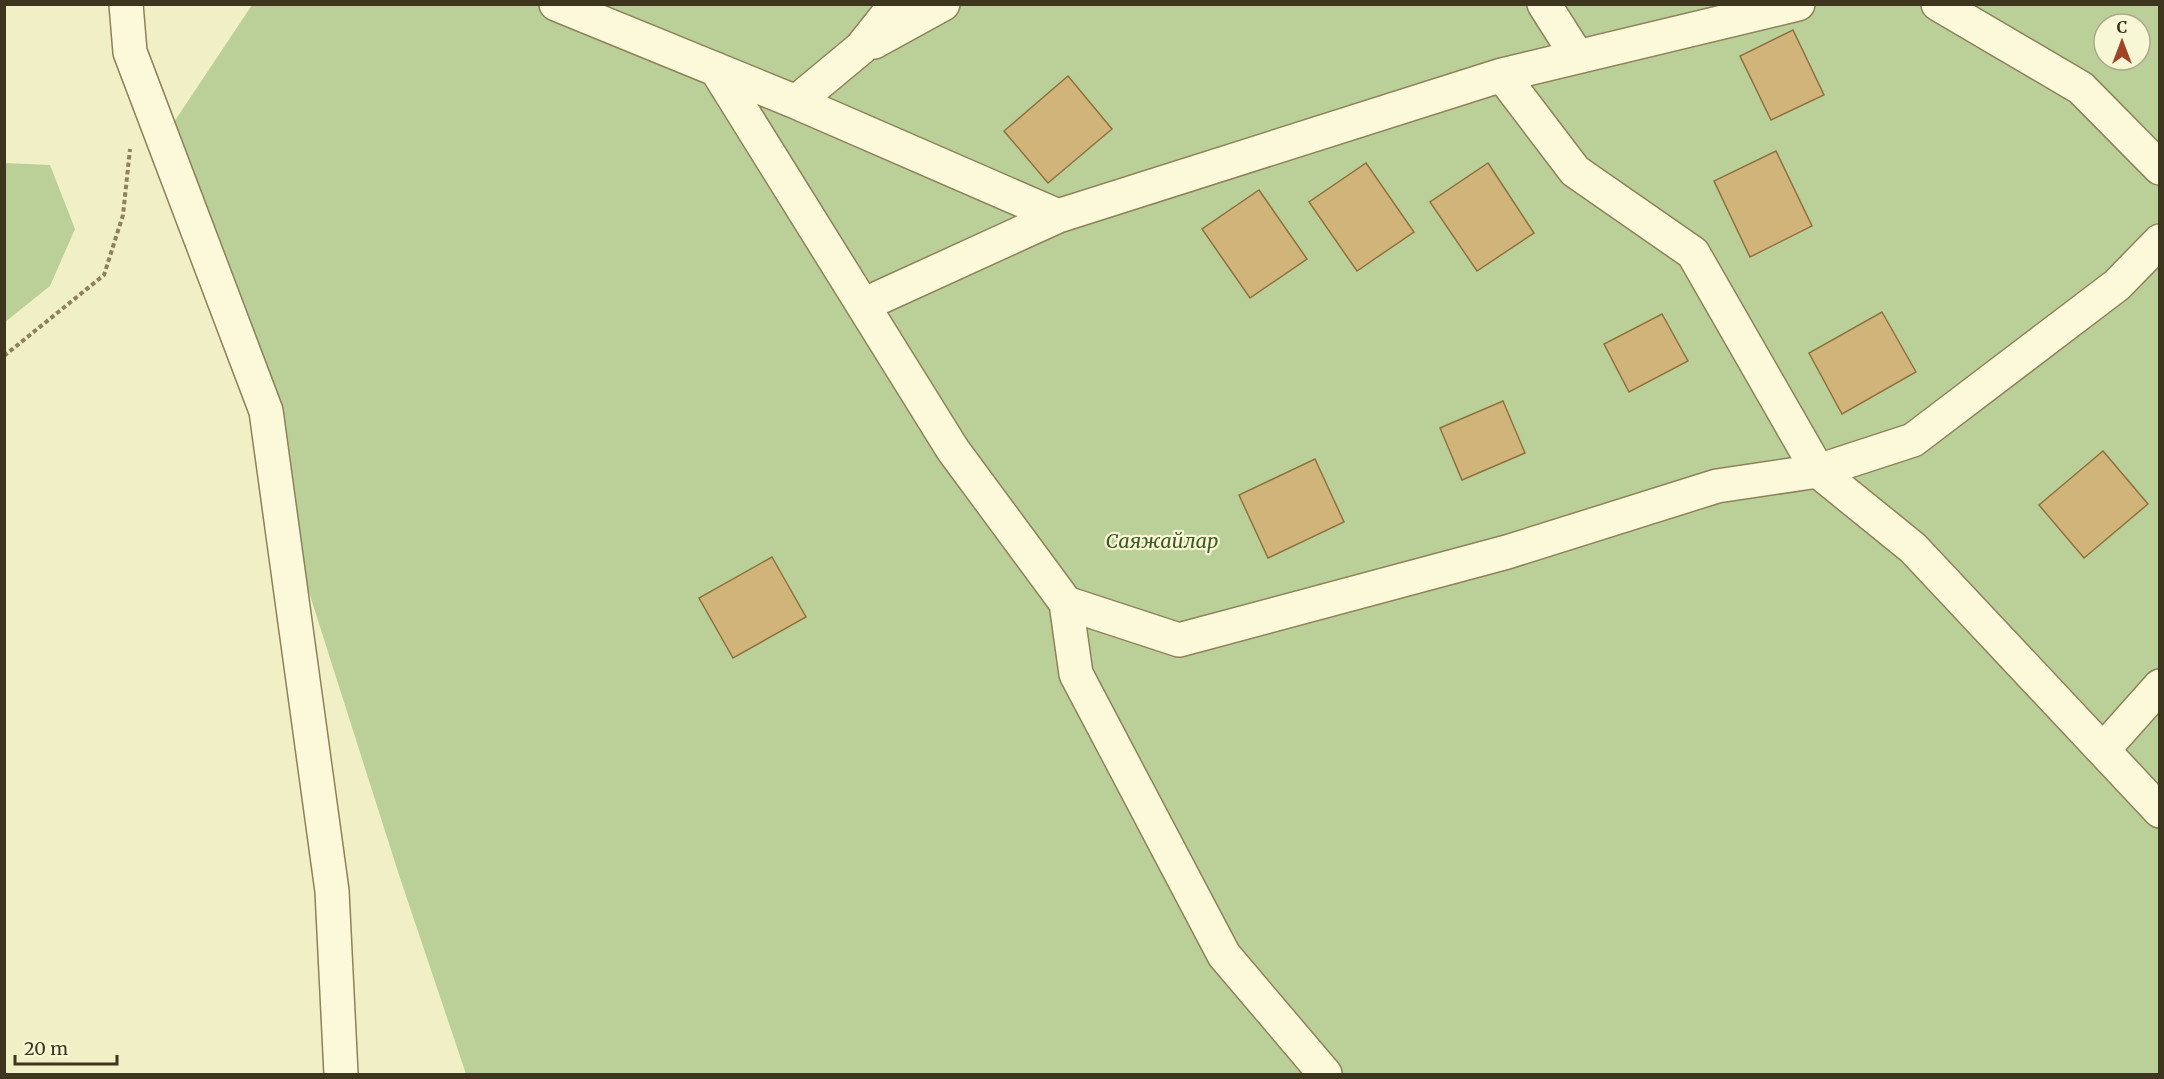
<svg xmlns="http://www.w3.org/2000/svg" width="2164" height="1079" font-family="Merriweather,serif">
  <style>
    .green { fill: #bbd098; fill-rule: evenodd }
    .building { fill: #d1b479; stroke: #8e723e; stroke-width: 1.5 }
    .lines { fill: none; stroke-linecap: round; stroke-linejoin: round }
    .minor-casing { stroke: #8d825a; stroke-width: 36 }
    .path { stroke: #8d825a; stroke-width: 4; stroke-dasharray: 4.5 3; stroke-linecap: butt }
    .minor { stroke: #fbf9d9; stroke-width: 33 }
    .labels { text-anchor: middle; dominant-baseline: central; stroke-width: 4.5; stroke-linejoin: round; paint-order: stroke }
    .park-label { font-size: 20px; font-style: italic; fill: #3f5a24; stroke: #f8f7d5 }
  </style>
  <rect width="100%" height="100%" fill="#f1efc5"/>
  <path class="green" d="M252,5H2159V1074H466L400,878L164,137ZM2104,24H2140V60H2104Z
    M5,163L50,165L75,229L50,286L5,322Z"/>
  <path class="building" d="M1793,30L1824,95L1771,120L1740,56Z
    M1068,76L1112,129L1048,183L1004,131Z
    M1776,151L1812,226L1750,257L1714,181Z
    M1366,163L1414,232L1357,271L1309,202Z
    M1488,163L1534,233L1477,271L1430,202Z
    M1259,190L1307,259L1250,298L1202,229Z
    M1882,312L1916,372L1842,414L1809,353Z
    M1662,314L1688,361L1629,392L1604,344Z
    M1503,401L1525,453L1462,480L1440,428Z
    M2103,451L2148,504L2084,558L2039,505Z
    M1315,459L1344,522L1268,558L1239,495Z
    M772,557L806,617L733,658L699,598Z"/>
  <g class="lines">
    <g class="minor-casing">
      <path id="minor" d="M126,4L130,52L266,411L332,891L341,1074
        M556,4L796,102L1058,216L1502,75L1798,4
        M1544,4L1577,56
        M1938,4L2081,88L2160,168
        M874,42L943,4
        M716,69L953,450L1066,603L1179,640L1507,552L1717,486L1818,471L1913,548L2160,811
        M1502,75L1575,171L1693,253L1818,471L1913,440L2117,285L2160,241
        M796,102L861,48L896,4
        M863,305L1058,216
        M1066,603L1076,674L1224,955L1325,1074
        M2103,750L2160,686"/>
    </g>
    <path class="path" d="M4,356L104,275L123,215L130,149"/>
    <use href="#minor" class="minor"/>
  </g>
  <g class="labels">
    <g class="park-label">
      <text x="1162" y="540">Саяжайлар</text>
    </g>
  </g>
  <rect width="2164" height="1079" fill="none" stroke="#3d351e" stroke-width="12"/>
  <g transform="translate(2122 42)"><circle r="28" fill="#f8f7d5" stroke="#ada98c" stroke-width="1.5"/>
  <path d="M0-4.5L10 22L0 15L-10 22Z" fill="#a04426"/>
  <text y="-9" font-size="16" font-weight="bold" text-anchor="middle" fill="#3d351e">С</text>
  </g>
  <path d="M15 1055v9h102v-9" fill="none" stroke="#3d351e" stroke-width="3"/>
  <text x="24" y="1055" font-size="18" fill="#3d351e" stroke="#f8f7d5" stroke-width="4.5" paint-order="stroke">20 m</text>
</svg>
